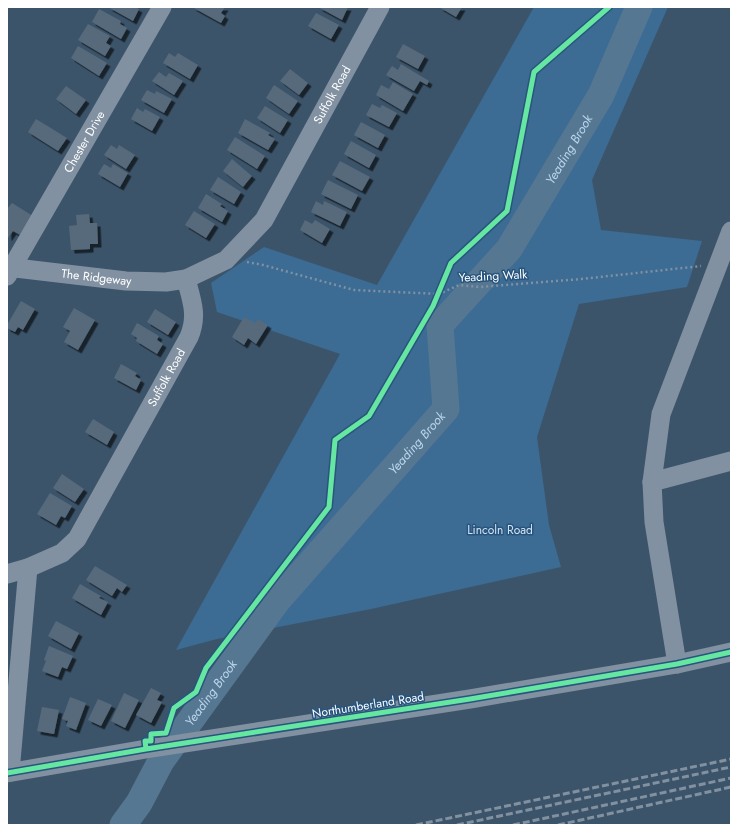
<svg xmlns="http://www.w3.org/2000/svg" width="738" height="832" font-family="Jost,sans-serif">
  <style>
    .green { fill: #3c6b94 }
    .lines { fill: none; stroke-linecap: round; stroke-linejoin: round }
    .river { stroke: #567792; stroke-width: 27 }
    .building { fill: #566a7c; filter: url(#shadow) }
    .path { stroke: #8191a1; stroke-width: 2.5; stroke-dasharray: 2 3; stroke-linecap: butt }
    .minor { stroke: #8191a1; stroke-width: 19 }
    .rail { stroke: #8291a0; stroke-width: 3; stroke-dasharray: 7 3; stroke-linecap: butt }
    .cycleway-casing { stroke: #28557e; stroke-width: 8 }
    .cycleway { stroke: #66e7a1; stroke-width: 5 }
    .labels { text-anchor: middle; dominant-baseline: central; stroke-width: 3; stroke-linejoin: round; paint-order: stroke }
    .street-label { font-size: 12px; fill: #fff; stroke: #28557e }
    .park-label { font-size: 12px; fill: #d1e4f4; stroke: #28557e }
    .water-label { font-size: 13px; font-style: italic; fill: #b9d5ec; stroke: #28557e }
  </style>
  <defs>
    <filter id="shadow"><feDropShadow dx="3.5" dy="3.5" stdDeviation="0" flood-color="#0009"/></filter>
  </defs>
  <rect width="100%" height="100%" fill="#3c546a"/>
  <path class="green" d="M534,7H668L592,180L601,230L702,241L687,287L579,304L537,437L549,525L561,567L371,609L217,639L176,650L340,354L217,312L211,283L264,247L377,285Z"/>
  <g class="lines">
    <path class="river" id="s1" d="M123,825L139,803L161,761L277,601L446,409L440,325L509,249L601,95L639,7"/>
  </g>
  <path class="building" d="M108,7H135L139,9L133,21Z
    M192,7H225L221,13L225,16L221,23Z
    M318,7H348L342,20Z
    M439,7H462L456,17Z
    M99,9L121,21L120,24L127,28L121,39L92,22Z
    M316,13L339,25L331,39L308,26Z
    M88,24L110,36L106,43L111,46L105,56L78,40Z
    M403,44L425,56L418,69L396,57Z
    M78,46L107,63L99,76L71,58Z
    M169,53L175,57L178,53L198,65L190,79L163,63Z
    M401,64L429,81L427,85L420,81L414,91L386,75L392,66L398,70Z
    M290,69L308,83L299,95L280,81Z
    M159,72L166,77L169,73L183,81L174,95L152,81Z
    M393,82L413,94L403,111L376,95L381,85L389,89Z
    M274,85L298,101L289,114L266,98Z
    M66,86L86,100L76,114L56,99Z
    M147,90L155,94L156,91L172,99L164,113L141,100Z
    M372,104L380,108L382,105L397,113L389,127L366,115Z
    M265,106L288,120L280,133L257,118Z
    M137,108L143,112L145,109L160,117L152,131L131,119Z
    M36,119L67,138L58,151L28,132Z
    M245,119L270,133L268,135L275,139L268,150L238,133Z
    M361,122L385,135L378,148L354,135Z
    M235,137L265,156L257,169L227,150Z
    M351,141L376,155L369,168L344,154Z
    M111,145L117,149L119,145L135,155L126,169L104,155Z
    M232,159L252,176L243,187L223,171Z
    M340,161L370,177L362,191L332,175Z
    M104,164L111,168L113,164L128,173L120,187L98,174Z
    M218,177L241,192L234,204L210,190Z
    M328,180L358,195L351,209L321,194Z
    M206,194L222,204L220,206L228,211L222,222L198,208Z
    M316,201L323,205L324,201L347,212L340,226L311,212Z
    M12,203L33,216L20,235L13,231L8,238L7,209Z
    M194,211L215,224L206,238L185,225Z
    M89,214L90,223H97L98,244H90V249L71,250L69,226L77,225L76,215Z
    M305,220L312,224L315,220L330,229L322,243L300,230Z
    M21,301L35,309L23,330L18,327L15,332L7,328V325Z
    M74,308L95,320L78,350L64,342L70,331L63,327Z
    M155,309L176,322L168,335L147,322Z
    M244,317L255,323L258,319L268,325L256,344L248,338L244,345L232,337Z
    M137,323L159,336L157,340L163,344L157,354L136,341L137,338L131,334Z
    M121,364L137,373L135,376L141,380L136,390L114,378Z
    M93,419L114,432L107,445L85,432Z
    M62,474L84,489L75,502L53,488Z
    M50,493L72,506L65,518L61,516L56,525L37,514Z
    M95,566L127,585L122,592L117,588L112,596L86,580Z
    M80,584L101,596L99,598L108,602L101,615L72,598Z
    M56,621L79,633L71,649L48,636Z
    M49,646L73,656L67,669L62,667L58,677L42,671L46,661L44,660Z
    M151,688L161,693L157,700L162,702L151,723L136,715Z
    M124,693L139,700L125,728L111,721Z
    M70,697L86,703L76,730L66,726L68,721L62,719Z
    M98,699L112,705L101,726L88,720Z
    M42,707L59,710L54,734L37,731Z"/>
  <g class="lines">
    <path class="path" d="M247,262L263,265L354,290L439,294L459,285L480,287L581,279L701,266"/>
    <g class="minor">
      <path id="s2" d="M7,267L126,281L166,282L186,279L226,260L264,220L380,7"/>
      <path id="s3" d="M7,276L162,7"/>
      <path d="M652,482L731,461"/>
      <path d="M7,574L28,568"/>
      <path d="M677,664L654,522L652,482L661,414L731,231"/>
      <path id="s4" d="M10,772L28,568L62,553L77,539L189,337C198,316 192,301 186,279"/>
      <path d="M7,773L146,749L470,699L677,664L731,652"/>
    </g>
    <path class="rail" d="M416,825L731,759
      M457,825L731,767
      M513,825L731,778
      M558,825L731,787"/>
    <g class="cycleway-casing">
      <path id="cycleway" d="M146,749L145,741H151V734L166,733L174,708L196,692L206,668L329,507L335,440L369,416L433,306L451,263L507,211L534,72L609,7
        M7,773L146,749L470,699L677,664L731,652"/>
    </g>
    <use href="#cycleway" class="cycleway"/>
  </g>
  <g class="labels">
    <g class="street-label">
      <text stroke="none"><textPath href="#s2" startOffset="422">Suffolk Road</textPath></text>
      <text stroke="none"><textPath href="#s3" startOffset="155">Chester Drive</textPath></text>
      <text transform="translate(493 276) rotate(-3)">Yeading Walk</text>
      <text stroke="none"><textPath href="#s2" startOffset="90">The Ridgeway</textPath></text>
      <text stroke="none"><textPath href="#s4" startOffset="447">Suffolk Road</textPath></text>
      <text transform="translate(368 705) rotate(-9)">Northumberland Road</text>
    </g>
    <g class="park-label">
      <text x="500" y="530">Lincoln Road</text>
    </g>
    <g class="water-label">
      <text stroke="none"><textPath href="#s1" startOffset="831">Yeading Brook</textPath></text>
      <text stroke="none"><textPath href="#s1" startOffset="483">Yeading Brook</textPath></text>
      <text stroke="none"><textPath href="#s1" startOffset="159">Yeading Brook</textPath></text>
    </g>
  </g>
  <rect width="738" height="832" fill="none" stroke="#ffffff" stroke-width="16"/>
</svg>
